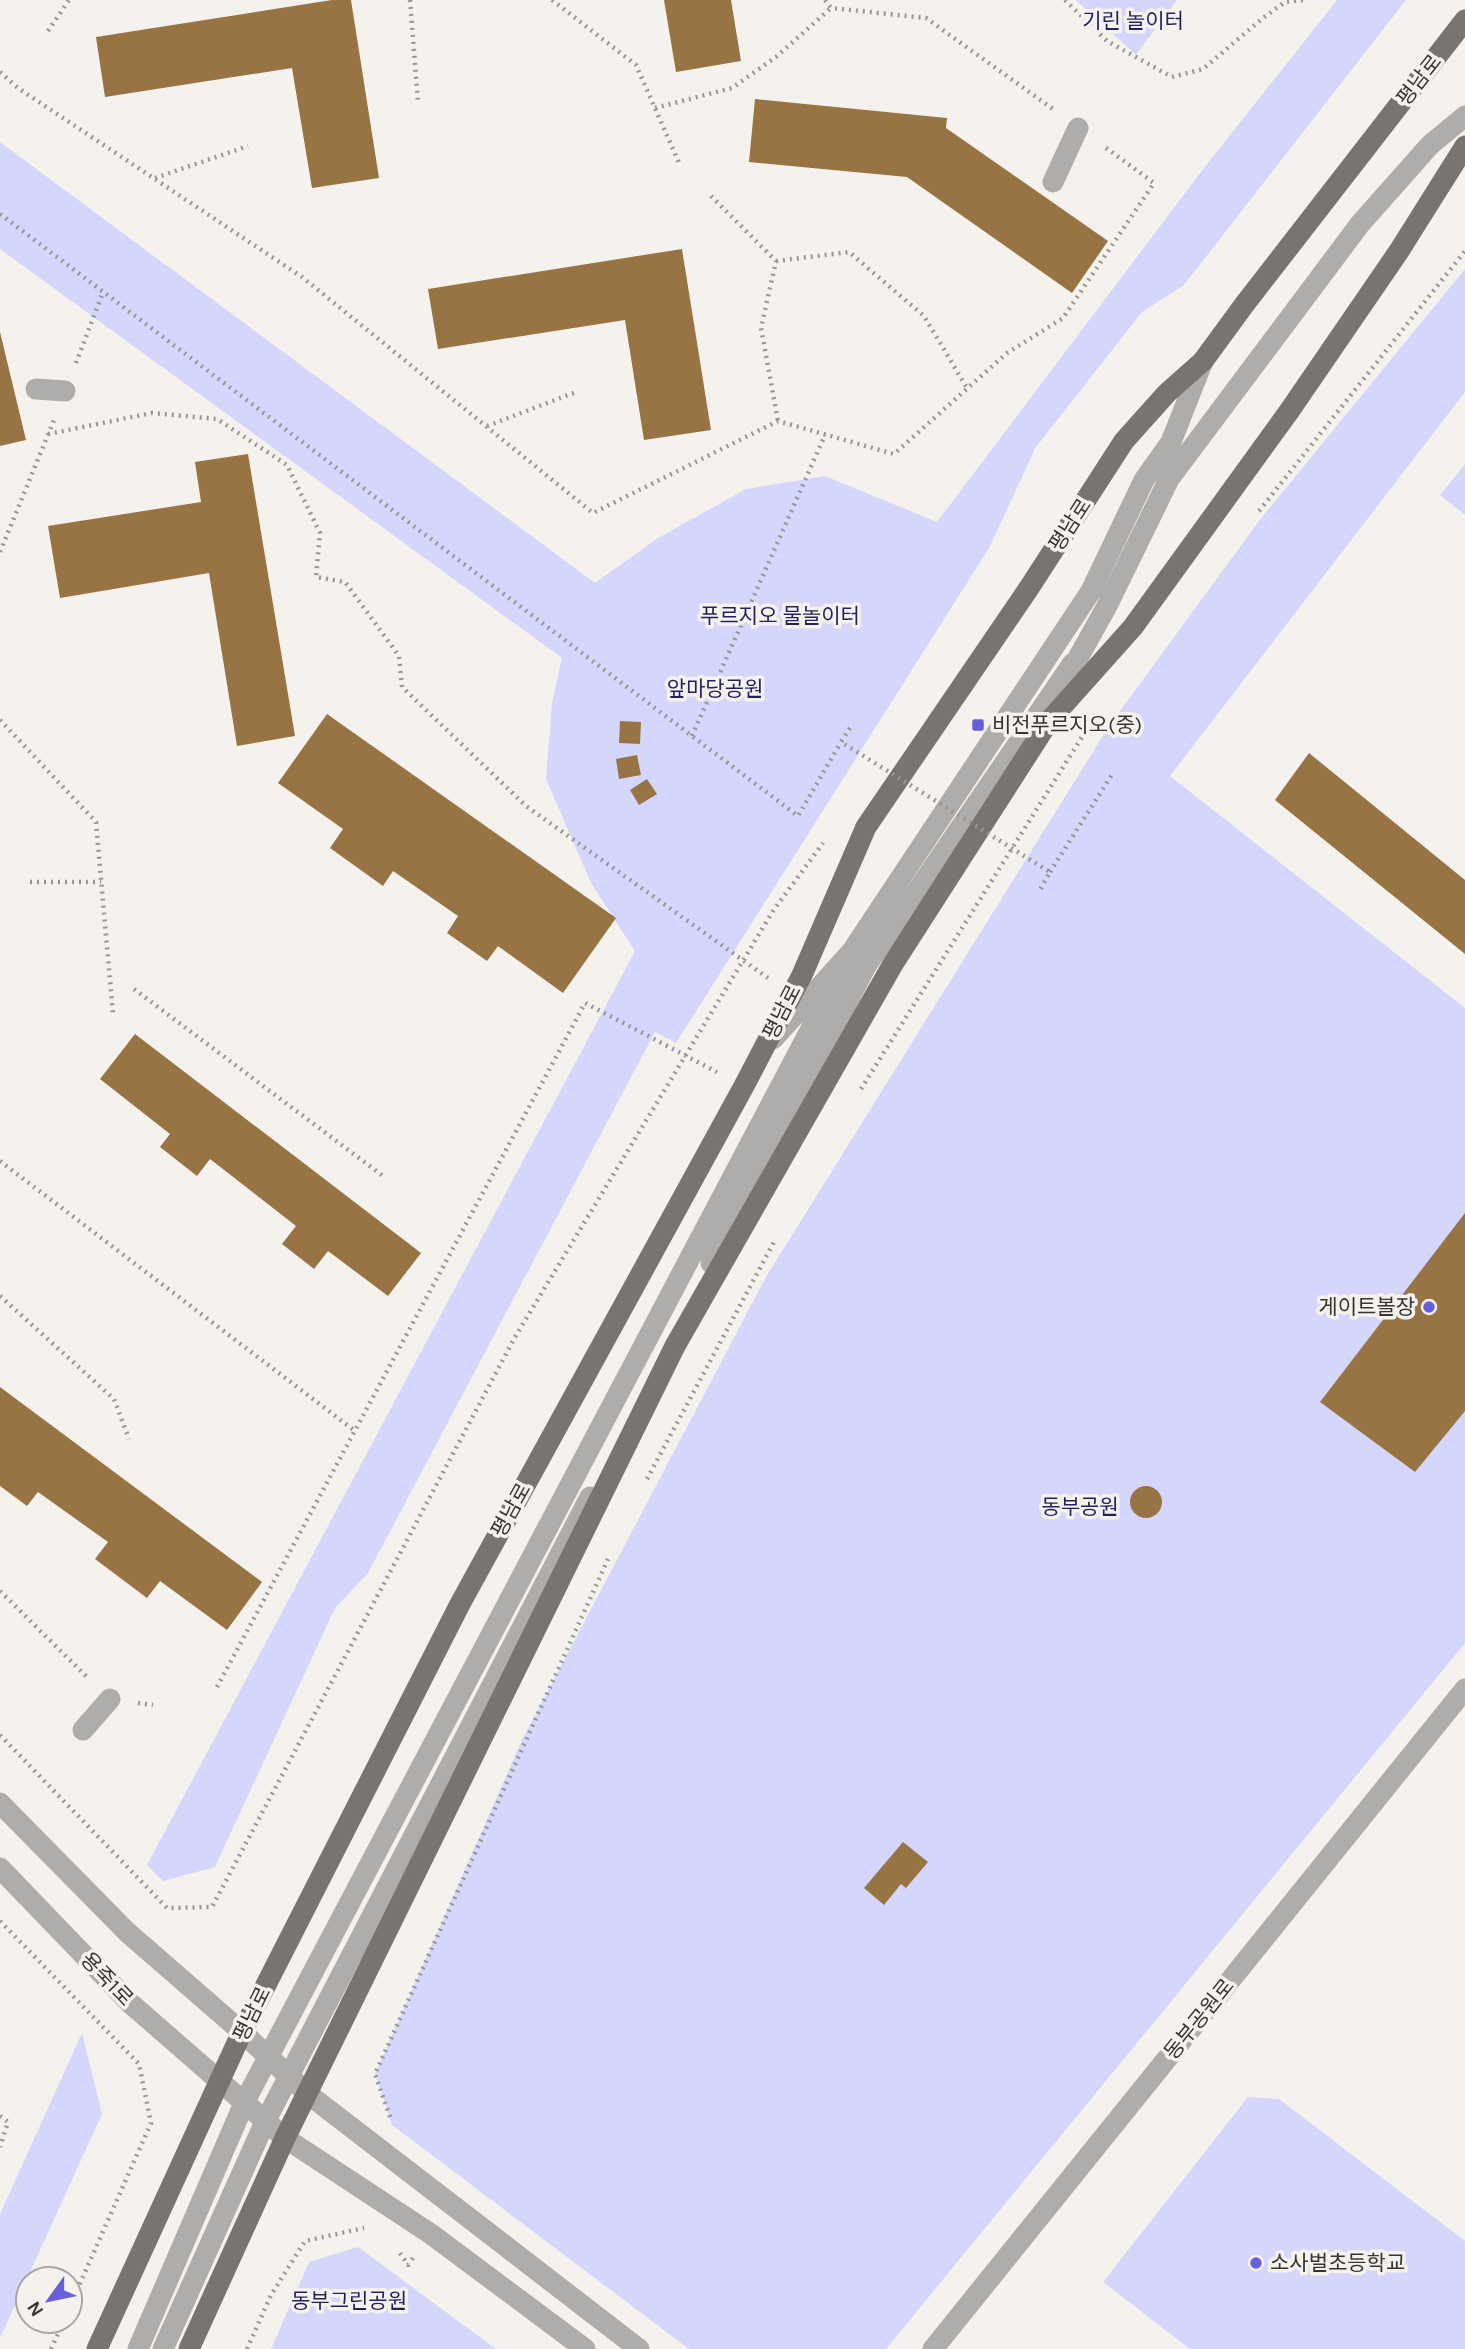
<svg xmlns="http://www.w3.org/2000/svg" width="1465" height="2349" font-family="Karla,'Noto Sans KR',sans-serif">
  <style>
    .green { fill: #d4d7fb }
    .building { fill: #987343 }
    .lines { fill: none; stroke-linecap: round; stroke-linejoin: round }
    .path { stroke: #999794; stroke-width: 4.5; stroke-dasharray: 2 5; stroke-linecap: butt }
    .minor { stroke: #afadac; stroke-width: 21 }
    .major { stroke: #777471; stroke-width: 21 }
    .path-bridge { stroke: #999794; stroke-width: 4.5; stroke-dasharray: 2 5; stroke-linecap: butt }
    .poi-dot { fill: #6860da; stroke: #f5f2ed; stroke-width: 2.5 }
    .labels { text-anchor: middle; dominant-baseline: central; stroke-width: 7; stroke-linejoin: round; paint-order: stroke }
    .park-label { font-size: 21px; fill: #251f5f; stroke: #f5f2ed }
    .street-label { font-size: 21px; fill: #363533; stroke: #f5f2ed }
    .poi-label { font-size: 21px; fill: #363533; stroke: #f5f2ed; text-anchor: start }
  </style>
  <rect width="100%" height="100%" fill="#f5f2ed"/>
  <path class="green" d="M1076,0H1177L1136,55Z
    M1337,0H1406L1184,285L1142,312L1036,447L989,548L676,1043L655,1032L368,1573L335,1608L215,1867L163,1881L147,1865L635,951L591,883L546,779L552,703L562,658L0,249V142L595,583L658,538L746,489L825,476L937,522L1204,168Z
    M1465,269V392L1170,776L1465,1008V1643L886,2349H689L392,2125L375,2074L522,1740L766,1277L1109,726L1259,521Z
    M1465,464V515L1440,495Z
    M82,2033L102,2114L0,2338V2214Z
    M1248,2097L1279,2099L1465,2241V2349H1190L1103,2282Z
    M358,2247L496,2349H271L309,2262Z"/>
  <path class="building" d="M332,0H351L379,178L312,188L292,68L105,97L96,37Z
    M664,0H731L741,61L676,72Z
    M755,99L947,118L946,128L1108,241L1072,293L907,177L749,162Z
    M682,249L711,430L644,440L625,320L438,349L428,289Z
    M0,332L26,440L0,446Z
    M248,454L295,736L237,746L209,573L60,598L48,526L201,502L195,462Z
    M327,714L616,918L563,993L498,946L487,961L447,933L458,916L393,871L383,886L330,848L343,829L278,783Z
    M620,721L641,722L640,744L619,743Z
    M1309,753L1465,880V954L1275,800Z
    M637,755L641,775L619,779L616,759Z
    M647,779L657,794L639,805L630,790Z
    M135,1034L421,1253L388,1296L328,1251L314,1269L282,1244L296,1226L210,1159L197,1176L160,1147L170,1134L100,1079Z
    M1465,1213V1411L1415,1472L1320,1402Z
    M0,1387L262,1582L227,1630L160,1581L147,1598L95,1559L108,1542L38,1492L27,1506L0,1486Z
    M1130 1502a16 16 0 1 1 32 0a16 16 0 1 1-32 0Z
    M903,1842L928,1862L906,1888L901,1884L884,1905L864,1888Z"/>
  <g class="lines">
    <path class="path" d="M410,0L418,102
      M552,0L636,65L680,165
      M825,0L831,8L926,18L1053,109
      M1065,0L1107,41L1172,77L1203,69L1263,18L1285,2L1304,0
      M48,31L69,0
      M0,72L18,88L302,277L593,513L778,421L894,454L1007,353L1063,318L1154,183L1102,145
      M655,108L732,88L776,57L831,8
      M155,178L248,146
      M711,196L776,261L761,328L778,421
      M0,214L798,816L841,742
      M776,261L849,252L924,316L967,388
      M76,363L103,292
      M487,426L576,392
      M48,434L152,413L217,419L287,465L320,533L316,577L345,582L399,656L402,687L526,806L768,978
      M1259,511L1465,251
      M0,552L54,420
      M0,720L96,822L113,1014
      M692,736L825,435
      M1050,872L1113,773
      M30,882H101
      M134,989L383,1176
      M861,1089L1087,729
      M0,1161L355,1431
      M0,1296L114,1399L129,1439
      M647,1479L775,1240
      M0,1591L89,1679
      M217,1687L585,1003L717,1072
      M138,1703L153,1705
      M0,1735L167,1908L212,1907L515,1337L773,911L823,843
      M0,1921L139,2064L151,2123L70,2306
      M0,2116L8,2122L0,2147
      M390,2117L375,2074L608,1559
      M400,2253L408,2265L413,2258
      M51,2349L64,2321
      M247,2349L271,2295L305,2241L364,2228"/>
    <path class="minor" d="M1053,182L1078,128
      M36,389L65,391
      M1069,674L1107,606L1169,479L1360,224L1430,145L1465,116
      M773,1039L852,951L1091,591L1144,480L1171,442L1203,361
      M711,1263L866,966L1073,663
      M83,1730L110,1699
      M0,1803L127,1932L242,2032L308,2094L639,2349
      M0,1868L130,2003L285,2138L431,2234L585,2349
      M138,2349L245,2101L852,951
      M163,2349L265,2122L590,1497
      M933,2349L1465,1689"/>
    <path class="major" d="M97,2349L242,2032L460,1604L744,1086L802,975L866,827L1029,588L1124,441L1167,393L1203,361L1244,305L1465,20
      M189,2349L285,2138L675,1346L893,964L1049,721L1133,627L1290,410L1399,251L1465,146"/>
    <path class="path-bridge" d="M850,728L841,742L1050,872L1040,890"/>
  </g>
  <g class="poi-dot">
    <rect x="971" y="718" width="14" height="14" rx="3.5"/>
    <circle cx="1429" cy="1307" r="7"/>
    <circle cx="1256" cy="2263" r="7"/>
  </g>
  <g class="labels">
    <g class="park-label">
      <text x="1133" y="21">기린 놀이터</text>
      <text x="780" y="616">푸르지오 물놀이터</text>
      <text x="715" y="689">앞마당공원</text>
      <text x="1080" y="1507">동부공원</text>
      <text x="349" y="2301">동부그린공원</text>
    </g>
    <g class="street-label">
      <text transform="translate(1419 80) rotate(-52)">평남로</text>
      <text transform="translate(1070 525) rotate(-57)">평남로</text>
      <text transform="translate(782 1012) rotate(-63)">평남로</text>
      <text transform="translate(511 1510) rotate(-61)">평남로</text>
      <text transform="translate(107 1979) rotate(46)">용죽1로</text>
      <text transform="translate(252 2014) rotate(-64)">평남로</text>
      <text transform="translate(1199 2019) rotate(-51)">동부공원로</text>
    </g>
    <g class="poi-label">
      <text x="992" y="725">비전푸르지오(중)</text>
      <text x="1415" y="1307" text-anchor="end">게이트볼장</text>
      <text x="1270" y="2263">소사벌초등학교</text>
    </g>
  </g>
  <g transform="translate(49 2300) rotate(237)"><circle r="33" fill="#f5f2ed" stroke="#a9a6a3" stroke-width="2"/>
  <path d="M0-5L12 26L0 18L-12 26Z" fill="#6860da"/>
  <text y="-10" font-size="19" font-weight="bold" text-anchor="middle" fill="#363533">N</text>
  </g>
</svg>
